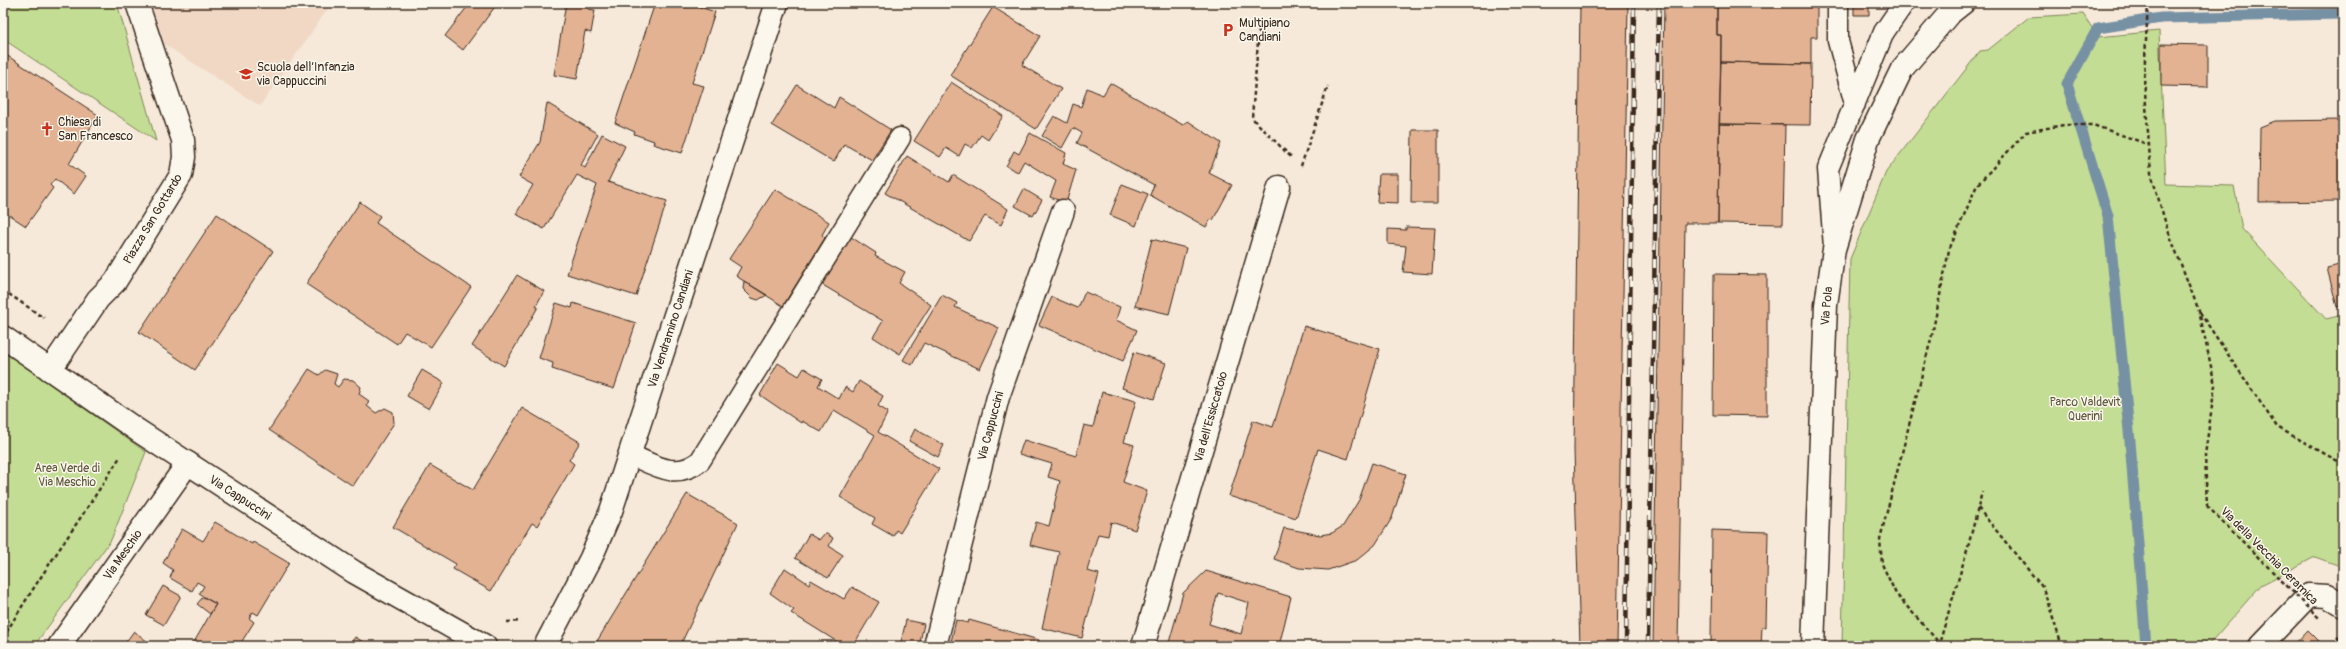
<svg xmlns="http://www.w3.org/2000/svg" width="2346" height="649" font-family="Pangolin,sans-serif">
  <style>
    .built { fill: #f0d8c5 }
    .green { fill: #c3dd94; stroke: #7f8459 }
    .lines { fill: none; stroke-linecap: round; stroke-linejoin: round }
    .stream { stroke: #7791a4; stroke-width: 11 }
    .building { fill: #e2b293; stroke: #3b2a1e; fill-rule: evenodd }
    .service-casing { stroke: #3b2a1e; stroke-width: 23 }
    .minor-casing { stroke: #3b2a1e; stroke-width: 25 }
    .secondary-casing { stroke: #3b2a1e; stroke-width: 25 }
    .path { stroke: #3b2a1e; stroke-width: 2.5; stroke-dasharray: 4 3; stroke-linecap: butt }
    .service { stroke: #fbf7ec; stroke-width: 20 }
    .minor { stroke: #fbf7ec; stroke-width: 22 }
    .secondary { stroke: #fbf7ec; stroke-width: 22 }
    .rail-casing { stroke: #3b2a1e; stroke-width: 4.5 }
    .rail { stroke: #fbf7ec; stroke-width: 3; stroke-dasharray: 9; stroke-linecap: butt }
    .path-bridge { stroke: #3b2a1e; stroke-width: 2.5; stroke-dasharray: 4 3; stroke-linecap: butt }
    .labels { text-anchor: middle; dominant-baseline: central; stroke-width: 3; stroke-linejoin: round; paint-order: stroke }
    .poi-label { font-size: 12px; fill: #3b2a1e; stroke: #fbf7ec; text-anchor: start }
    .street-label { font-size: 12px; fill: #3b2a1e; stroke: #fbf7ec }
    .park-label { font-size: 12px; fill: #5d573c; stroke: #fbf7ec }
  </style>
  <rect width="100%" height="100%" fill="#f6e9da"/>
  <filter id="ink" filterUnits="userSpaceOnUse"><feTurbulence type="fractalNoise" baseFrequency=".025" numOctaves="2"/><feDisplacementMap in="SourceGraphic" scale="8" xChannelSelector="R" yChannelSelector="G"/><feConvolveMatrix kernelMatrix="1 2 1 2 8 2 1 2 1" color-interpolation-filters="sRGB"/></filter>
  <g filter="url(#ink)">
    <path class="built" d="M151,3H332L260,106L162,43Z"/>
    <path class="green" d="M3,3H117L156,141L3,39Z
      M2083,14L2098,37L2159,31L2166,184L2234,186L2242,229L2326,319L2343,315V567L2315,557L2261,585L2210,643V646H1842L1850,259L1886,172L1980,51L1988,50L2029,17Z
      M3,351L146,452L111,540L34,646H3Z"/>
    <g class="lines">
      <path class="stream" d="M2146,646L2130,441L2108,216L2067,84L2098,28L2161,18L2343,14"/>
    </g>
    <path class="building" d="M470,3H487L494,8L463,50L445,36Z
      M566,3H589L588,9L595,10L591,33L585,31L577,79L554,75Z
      M655,3H688L715,12L692,83L704,86L682,153L653,144L654,141L634,134L635,132L615,123Z
      M1580,3H1628L1617,646H1580L1574,450Z
      M1664,3H1717V35H1721L1718,223H1685L1678,646H1653Z
      M1717,3H1817V37H1811V64L1721,62V35H1717Z
      M1854,3H1869V15H1854Z
      M993,7L1040,36L1022,65L1061,89L1036,129L950,75Z
      M2161,44L2208,45V87L2161,86Z
      M3,53L98,115L69,164L86,176L74,194L55,179L50,185L53,188L26,226L3,211Z
      M1721,62L1811,64L1810,125L1719,124Z
      M951,82L1003,116L988,140L981,135L972,148L965,144L959,156L946,148L940,157L914,141Z
      M1110,83L1183,125L1188,121L1221,143L1209,173L1232,185L1213,220L1211,219L1206,227L1150,195L1154,185L1077,143L1082,133L1073,128L1062,148L1042,136L1054,116L1067,123L1073,104L1081,107L1087,88L1103,95Z
      M797,85L834,108L839,97L891,130L872,160L844,144L834,162L772,125Z
      M547,103L598,134L581,165L585,168L602,134L625,146L608,182L667,201L636,296L567,274L597,185L577,175L544,229L516,214L533,185L519,177L540,142Z
      M2343,120V201L2259,202L2260,127L2275,121Z
      M1719,124L1785,125L1783,224L1718,223Z
      M1412,130H1438V203H1411Z
      M1030,133L1066,153L1063,164L1076,170L1066,203L1050,197L1056,181L1024,161L1018,172L1006,166L1014,151L1019,154Z
      M907,156L949,182L953,175L1008,209L1001,225L985,216L969,241L885,193Z
      M1379,174H1398V203L1377,202Z
      M1122,184L1148,194L1136,226L1110,215Z
      M775,189L829,222L822,235L825,238L783,306L736,276L741,267L729,259Z
      M1024,189L1042,200L1033,216L1015,206Z
      M360,202L380,216L376,223L471,287L431,347L405,332L397,344L306,284Z
      M217,214L273,251L195,370L139,332Z
      M1406,227L1435,228L1432,274L1403,272L1406,246L1388,244V229L1406,230Z
      M851,237L876,253L875,256L905,272L899,283L931,305L900,354L873,337L883,321L821,284Z
      M1152,239L1186,248L1169,314L1135,306Z
      M2343,264V305L2337,307L2327,268Z
      M1714,274L1767,275V416L1713,415Z
      M517,275L544,291L536,306L538,307L504,366L472,346Z
      M744,281L767,295L758,300L752,298L743,289Z
      M1085,292L1120,307L1116,320L1137,330L1123,361L1039,325L1052,297L1078,308Z
      M942,295L957,303L955,307L999,328L980,369L924,343L912,365L903,360Z
      M556,303L572,308L573,303L636,323L614,389L552,369L553,363L539,358Z
      M1304,326L1380,349L1348,459L1318,449L1296,518L1229,496L1253,420L1273,427Z
      M1134,352L1166,363L1154,399L1122,388Z
      M778,363L799,376L804,368L822,379L818,386L839,399L845,387L853,392L859,381L883,396L878,406L888,412L878,432L939,469L900,533L896,530L893,536L872,524L875,518L840,497L875,435L834,410L821,432L802,421L801,423L760,395Z
      M309,369L319,375L325,370L337,374L334,384L338,387L344,379L353,380L361,387L359,394L369,401L367,406L376,413L385,408L393,412L394,423L353,486L269,430Z
      M422,370L444,383L429,409L407,396Z
      M1102,392L1136,401L1124,442L1134,445L1123,482L1147,491L1135,530L1111,522L1108,536L1098,534L1087,571L1099,574L1082,638L1042,628L1059,552L1030,545L1036,522L1049,526L1060,481L1048,477L1052,464L1019,454L1024,440L1076,456L1084,425L1093,427Z
      M522,408L580,442L569,460L574,464L537,526L532,523L491,591L453,569L456,564L393,527L430,465L473,490Z
      M915,429L944,445L938,457L909,441Z
      M1372,463L1406,474L1392,518L1375,545L1357,560L1328,570L1299,568L1274,559L1284,528L1320,535L1332,533L1343,526L1359,500Z
      M687,494L738,523L680,646H594Z
      M215,522L252,544L253,542L289,563L258,615L253,612L249,618L254,622L239,646L193,644L216,604L199,594L204,586L197,582L192,591L170,578L173,570L163,563L182,529L203,541Z
      M1712,530L1768,532L1766,627H1762L1761,646H1711Z
      M825,533L833,538L829,546L843,555L828,578L795,558L809,534L819,540Z
      M785,568L809,584L811,580L844,599L852,587L879,602L853,646H844L791,613L794,610L770,593Z
      M1206,571L1291,597L1279,646H1168L1183,593ZM1218,593L1249,603L1241,634L1209,624Z
      M163,586L181,596L164,625L146,615Z
      M203,597L216,604L210,614L197,604Z
      M906,620L924,624L919,646L901,642Z
      M956,620L968,623L969,620L1039,640L1038,646H950Z
      M2308,630L2324,646H2293Z
      M134,631L153,646H123Z
      M355,637L370,646H349Z"/>
    <g class="lines">
      <g class="service-casing">
        <path id="service" d="M1838,3V41L1855,104
          M1834,247L1828,169L1884,32L1904,3
          M631,455C656,466 676,480 700,461L900,138"/>
      </g>
      <g class="minor-casing">
        <path id="minor" d="M50,370L98,299L115,282L181,175L184,157L183,140L137,3
          M59,646L188,463
          M545,646L591,558L611,511L777,3
          M935,646L998,397L1063,211
          M1143,646L1279,187
          M2260,646L2309,595L2327,596L2343,606"/>
      </g>
      <g class="secondary-casing">
        <path id="secondary" d="M3,337L137,430L354,572L485,646
          M1813,646L1826,305L1834,249L1868,139L1902,69L1948,15L1963,3"/>
      </g>
      <path class="path" d="M2148,3L2144,78L2151,173L2167,228L2199,311L2215,385L2205,455L2207,506
        M1259,29L1252,118L1291,157
        M1301,166L1328,86
        M3,290L44,318
        M2200,313L2277,427L2343,464
        M1978,508L2043,588L2060,640V646
        M507,622L521,621
        M2337,637L2343,642
        M3,638C39,576 82,518 120,457
        M1940,641L1968,547L1982,492
        M1942,646L1896,594L1882,564L1880,539L1932,335L1949,250L1977,185L2026,132L2064,125H2093L2150,145"/>
      <use href="#service" class="service"/>
      <use href="#minor" class="minor"/>
      <use href="#secondary" class="secondary"/>
      <g class="rail-casing">
        <path id="rail" d="M1626,646L1634,3
          M1648,646L1659,3"/>
      </g>
      <use href="#rail" class="rail"/>
      <path class="path-bridge" d="M2207,506L2319,618"/>
    </g>
  </g>
  <defs>
    <g id="parking-bare" transform="scale(1.08)"><path d="M-3.5-5.5H1a3.5 3.5 0 0 1 0 7H-1V5.5H-3.5ZM-1-3.4V-.6H.8a1.4 1.4 0 0 0 0-2.8Z" fill="#c8321e" stroke="#fbf7ec" stroke-width="2.5" paint-order="stroke"/></g>
    <g id="school-bare" transform="scale(1.08)"><path d="M0-5L7-2L0 1L-7-2ZM-4 1L0 2.5L4 1V4Q0 6-4 4Z" fill="#c8321e" stroke="#fbf7ec" stroke-width="2.5" paint-order="stroke"/></g>
    <g id="church-bare" transform="scale(1.08)"><path d="M-1.2-6h2.4v3.5h3.3v2.4h-3.3V6h-2.4V-.1h-3.3v-2.4h3.3Z" fill="#c8321e" stroke="#fbf7ec" stroke-width="2.5" paint-order="stroke"/></g>
  </defs>
  <g fill-rule="evenodd">
    <use href="#parking-bare" x="1228" y="30"/>
    <use href="#school-bare" x="246" y="74"/>
    <use href="#church-bare" x="47" y="129"/>
  </g>
  <g class="labels">
    <g class="poi-label">
      <text x="1239" y="23">Multipiano<tspan x="1239" dy="14">Candiani</tspan></text>
      <text x="257" y="67">Scuola dell’Infanzia<tspan x="257" dy="14">via Cappuccini</tspan></text>
      <text x="58" y="122">Chiesa di<tspan x="58" dy="14">San Francesco</tspan></text>
    </g>
    <g class="street-label">
      <text transform="translate(153 219) rotate(-59)">Piazza San Gottardo</text>
      <text transform="translate(1827 306) rotate(-85)">Via Pola</text>
      <text transform="translate(671 329) rotate(-72)">Via Vendramino Candiani</text>
      <text transform="translate(1211 417) rotate(-74)">Via dell'Essiccatoio</text>
      <text transform="translate(991 426) rotate(-75)">Via Cappuccini</text>
      <text transform="translate(240 498) rotate(33)">Via Cappuccini</text>
      <text transform="translate(123 555) rotate(-55)">Via Meschio</text>
      <text transform="translate(2269 556) rotate(45)">Via della Vecchia Ceramica</text>
    </g>
    <g class="park-label">
      <text x="2085" y="402">Parco Valdevit<tspan x="2085" dy="14">Querini</tspan></text>
      <text x="67" y="468">Area Verde di<tspan x="67" dy="14">Via Meschio</tspan></text>
    </g>
  </g>
  <rect width="2346" height="649" fill="none" stroke="#fbf7ec" stroke-width="16"/>
  <rect x="8" y="8" width="2330" height="633" fill="none" stroke="#3b2a1e" stroke-width="1.5" filter="url(#ink)"/>
</svg>
